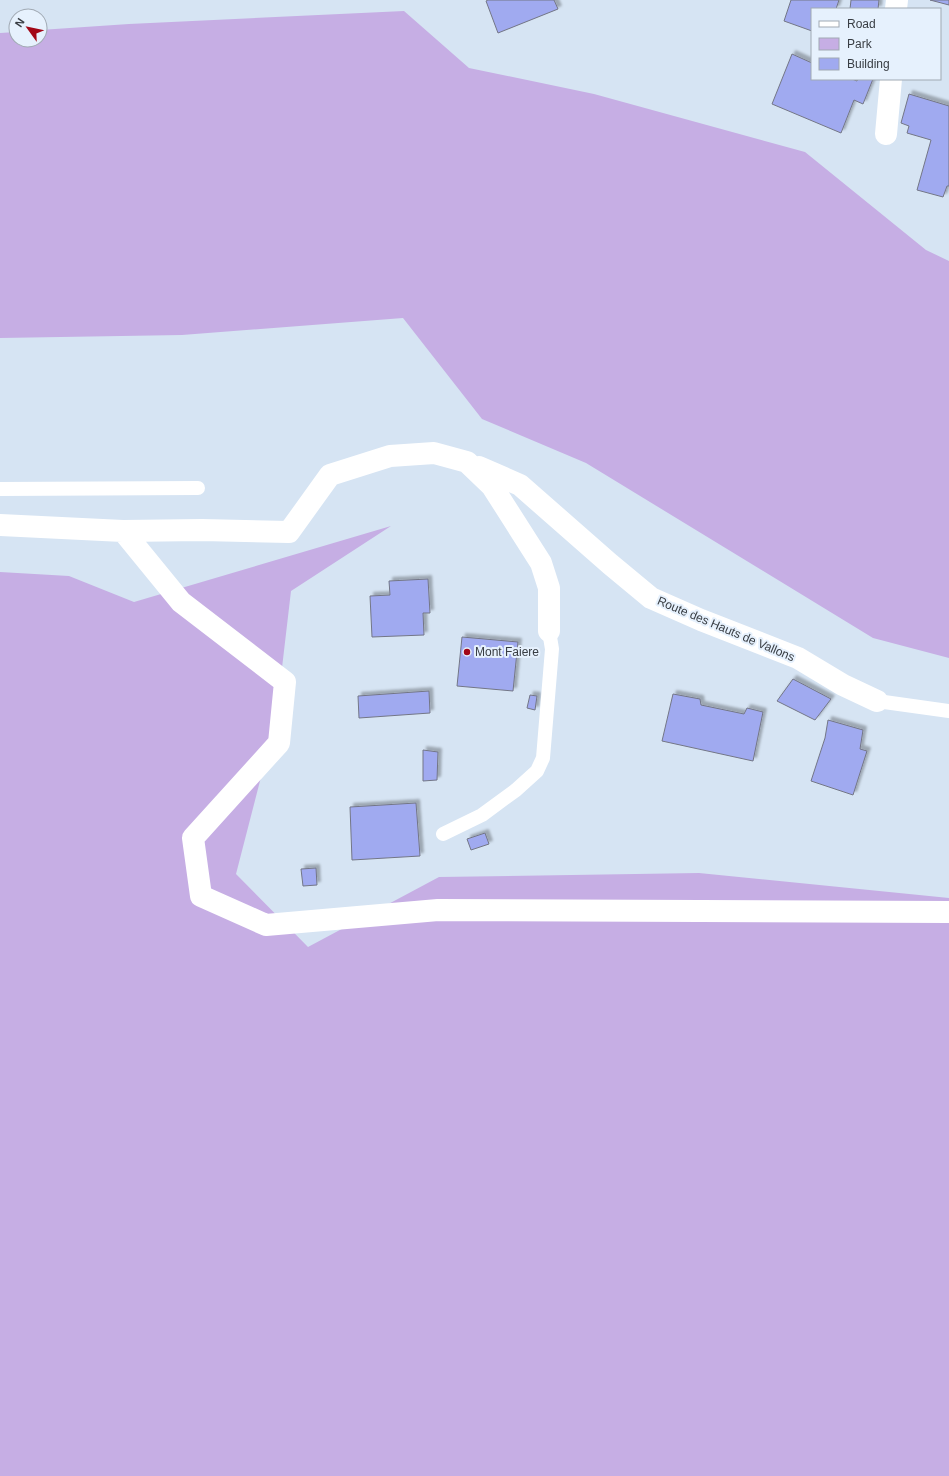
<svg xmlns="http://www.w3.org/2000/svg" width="949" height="1476" font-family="Arial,sans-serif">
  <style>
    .green { fill: #c6aee4 }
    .building { fill: #a0aaf0; stroke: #737686; filter: url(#shadow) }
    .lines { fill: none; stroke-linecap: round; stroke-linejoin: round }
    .service { stroke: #fff; stroke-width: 14 }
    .minor { stroke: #fff; stroke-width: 22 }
    .poi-dot { fill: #a20717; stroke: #e6f1fd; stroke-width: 1.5 }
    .labels { text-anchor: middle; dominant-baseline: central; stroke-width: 4; stroke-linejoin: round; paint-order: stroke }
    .street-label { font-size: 12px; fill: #383d43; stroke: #e6f1fd }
    .poi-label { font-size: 12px; fill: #383d43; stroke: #e6f1fd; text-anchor: start }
  </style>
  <defs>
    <filter id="shadow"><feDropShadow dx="3.5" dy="-3.5" stdDeviation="1" flood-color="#0004"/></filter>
  </defs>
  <rect width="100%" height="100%" fill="#d6e4f3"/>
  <path class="green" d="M404,11L469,68L594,94L805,152L926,250L949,261V658L873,638L586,463L482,419L403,318L182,335L0,338V33L16,32V40H40V30L129,24Z
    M391,526L291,591L276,719L236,874L308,947L439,877L699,873L949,898V1476H0V572L69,576L134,602Z"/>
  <path class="building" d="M488,0H554L558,9L498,33L486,1Z
    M791,0H839L836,9H812V31L784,21Z
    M851,0H879L878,9H850Z
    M930,0H949V5Z
    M792,54L812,63V79H852L857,81L858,79H873L863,104L854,100L841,133L772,104Z
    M909,94L949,106V186H947L943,197L917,190L931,140L907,133L909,126L901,123Z
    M428,579L430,613H423L424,635L372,637L370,596L390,595L389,581Z
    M462,637L518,642L513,691L457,686Z
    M793,679L831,699L815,720L777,701Z
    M429,691L430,713L359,718L358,696Z
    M673,694L700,699L701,705L744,714L747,708L763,712L753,761L662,741Z
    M530,695L537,696L535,710L527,708Z
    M828,720L863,730L860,749L867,751L853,795L811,781L825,738Z
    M423,750L438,752L437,780L423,781Z
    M416,803L420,856L352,860L350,807Z
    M485,833L489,844L471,850L467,839Z
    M316,868L317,885L303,886L301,869Z"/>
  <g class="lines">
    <path class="service" d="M0,489L198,488
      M877,701L949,711
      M443,834L482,815L516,790L537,771L543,758L552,649L549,631"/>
    <path class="minor" d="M896,9L897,0
      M886,134L891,79
      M479,467L520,485L610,564L651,598L701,620L798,658L843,685L877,701
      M0,525L123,531L202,530L289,532L330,475L390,456L434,453L467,462L492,486L541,563L549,588V631
      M123,531L181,602L285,682L279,743L193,838L201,896L266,925L438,910L949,912"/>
  </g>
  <circle class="poi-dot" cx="467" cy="652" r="4"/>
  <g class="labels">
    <g class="street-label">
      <text transform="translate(726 629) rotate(23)">Route des Hauts de Vallons</text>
    </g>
    <g class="poi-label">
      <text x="475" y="652">Mont Faiere</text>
    </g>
  </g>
  <rect x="811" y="8" width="130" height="72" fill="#e6f1fd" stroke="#a0a9b3"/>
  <rect x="819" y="21" width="20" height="6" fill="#ffffff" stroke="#a0a9b3"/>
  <text x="847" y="28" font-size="12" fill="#383d43">Road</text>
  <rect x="819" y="38" width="20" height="12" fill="#c6aee4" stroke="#a0a9b3"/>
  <text x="847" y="48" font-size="12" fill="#383d43">Park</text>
  <rect x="819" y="58" width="20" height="12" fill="#a0aaf0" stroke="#a0a9b3"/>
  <text x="847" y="68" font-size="12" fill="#383d43">Building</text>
  <g transform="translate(28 28) rotate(303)"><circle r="19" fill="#e6f1fd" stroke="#a0a9b3"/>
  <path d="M0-3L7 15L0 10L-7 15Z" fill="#a20717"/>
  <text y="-6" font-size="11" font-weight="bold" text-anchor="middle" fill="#383d43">N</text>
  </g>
</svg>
